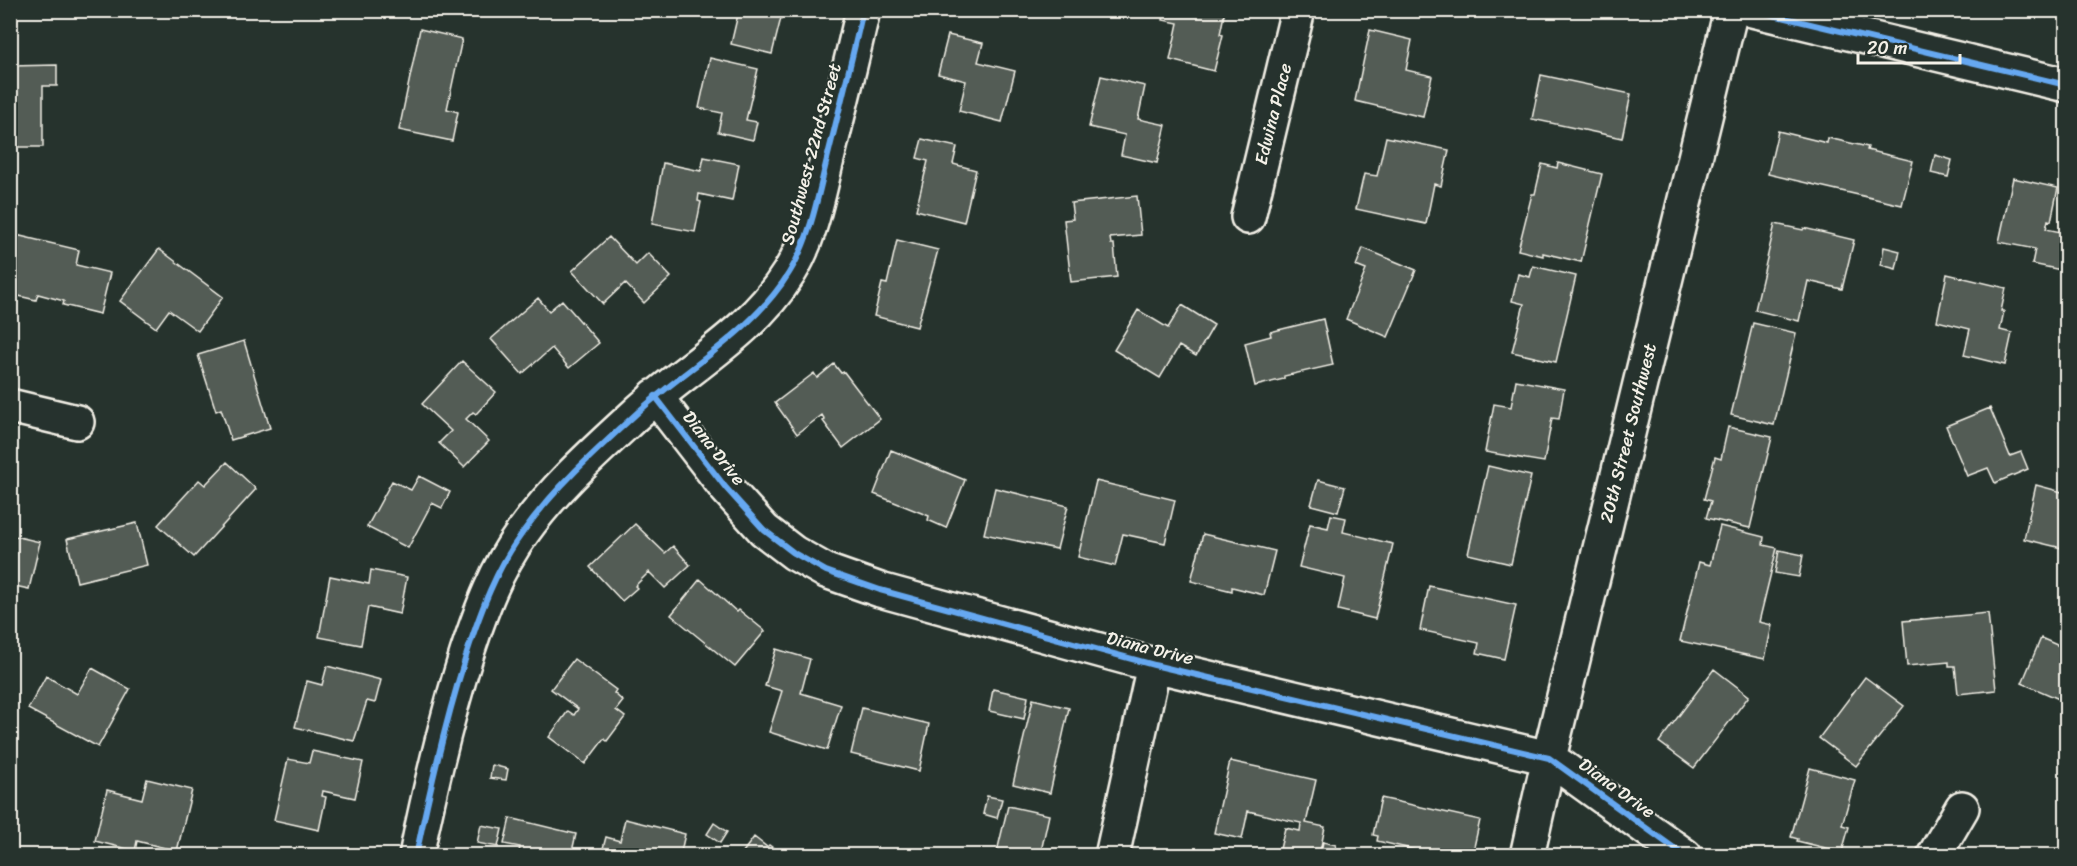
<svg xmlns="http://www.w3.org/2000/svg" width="2077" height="866" font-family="Sriracha,sans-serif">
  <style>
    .building { fill: #525c55; stroke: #f4f1e8; stroke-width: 1.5 }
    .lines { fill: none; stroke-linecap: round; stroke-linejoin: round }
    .street-casing { stroke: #f4f1e8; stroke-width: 38 }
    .secondary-casing { stroke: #f4f1e8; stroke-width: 38 }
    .street { stroke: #26332d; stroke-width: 33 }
    .secondary { stroke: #26332d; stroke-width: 33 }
    .cycleway-casing { stroke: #26332d; stroke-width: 10 }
    .cycleway { stroke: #66a8f1; stroke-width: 6 }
    .labels { text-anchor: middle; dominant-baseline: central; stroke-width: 4.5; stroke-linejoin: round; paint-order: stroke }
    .street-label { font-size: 18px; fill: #f4f1e8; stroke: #26332d }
  </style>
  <rect width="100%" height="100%" fill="#26332d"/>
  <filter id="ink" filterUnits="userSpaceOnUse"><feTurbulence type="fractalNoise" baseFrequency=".0167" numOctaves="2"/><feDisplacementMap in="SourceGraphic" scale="12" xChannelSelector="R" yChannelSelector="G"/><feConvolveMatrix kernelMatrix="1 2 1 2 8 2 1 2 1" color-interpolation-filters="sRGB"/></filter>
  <g filter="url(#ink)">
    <path class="building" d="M739,10H783L772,54L731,44Z
      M1165,10H1225L1220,34L1223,35L1214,71L1170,60L1178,23L1163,20Z
      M420,29L462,39L447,109L458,112L452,141L399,130Z
      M1370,30L1412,40L1406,70L1432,76L1423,117L1355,101Z
      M948,35L983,43L978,62L1015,71L1002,122L959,111L966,81L938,74Z
      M710,58L758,69L746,120L757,122L753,140L718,132L722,113L699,108Z
      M57,65V86H43V147H10V66Z
      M1541,75L1631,94L1622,138L1532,119Z
      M1101,76L1145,86L1138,119L1166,125L1157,163L1121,155L1125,135L1089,127Z
      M1778,131L1827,143L1828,138L1868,147L1867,150L1913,161L1902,205L1768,174Z
      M1386,137L1449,150L1441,186L1434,184L1426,224L1356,209L1364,174L1377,176Z
      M922,139L957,147L953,164L976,170L964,222L916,210L928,161L917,158Z
      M1935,155L1952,160L1948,177L1931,173Z
      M704,157L739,164L732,201L699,194L698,201L701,202L695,232L652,224L663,163L701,171Z
      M1558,163L1602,174L1581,262L1543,253V256L1518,250L1532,194H1535L1542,164L1557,168Z
      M2013,178L2058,188L2051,221L2048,220L2046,229L2066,233V271L2032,264L2035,249L1999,242Z
      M1137,196L1141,235L1110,238L1111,244H1114L1117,277L1071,282L1064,220L1073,219L1071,203Z
      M1775,224L1803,230L1804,228L1854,240L1842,289L1808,281L1799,321L1755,310Z
      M12,234L79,250L76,265L110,273L100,314L63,305L64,301L38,294L36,300L10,294Z
      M609,237L636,265L648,253L671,277L644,303L625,283L603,304L572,271Z
      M897,240L938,250L917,327L874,316L882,283L887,284Z
      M1884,247L1900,251L1896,269L1881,265Z
      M1363,248L1416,270L1388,337L1346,319L1366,270L1356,266Z
      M159,249L223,297L198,331L169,310L156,328L120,301Z
      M1533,266L1576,276L1556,362L1512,352L1524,304L1512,301L1518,274L1530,277Z
      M1947,274L2006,288L2001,311H2004L2000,330L2012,333L2005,365L1964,355L1970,329L1937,321Z
      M538,298L549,311L562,300L599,343L569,368L552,348L522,374L491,339Z
      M1182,305L1214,325L1196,356L1179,346L1160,378L1114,350L1138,310L1168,328Z
      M1323,319L1333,365L1284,376V379L1255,386L1245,343L1271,336L1270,332Z
      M1753,323L1796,333L1774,425L1731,415Z
      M244,341L270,428L231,440L221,409L216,411L198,355Z
      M462,361L496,392L476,414L473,412L466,419L489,441L464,467L439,443L451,431L422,404Z
      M834,364L841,373L844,372L880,419L843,448L823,421L825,420L822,415L797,434L775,403L814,373L817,378Z
      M1516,380L1564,389L1559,419L1552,418L1544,462L1485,452L1494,404L1511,407Z
      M1990,408L2010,456L2021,452L2028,469L1995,483L1988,468L1967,476L1946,426Z
      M1728,427L1772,437L1750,528L1706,518L1711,501L1704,499L1715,457L1721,459Z
      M891,450L965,480L946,528L928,520L929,516L874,494Z
      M227,462L256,489L194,557L158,525L199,480L205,485Z
      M1488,466L1531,476L1511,564L1468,554Z
      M419,476L450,492L442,508L432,503L408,548L367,527L392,481L411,490Z
      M1318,480L1345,487L1338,512L1311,505Z
      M1096,481L1175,500L1165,543L1123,534L1115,566L1078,557Z
      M2036,485L2066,493V549L2024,539Z
      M995,488L1068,506L1057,549L984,534Z
      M1331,515L1346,518L1343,532L1393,544L1375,619L1338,610L1345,578L1299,567L1310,524L1328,528Z
      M137,523L147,565L77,582L67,539Z
      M635,524L665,553L673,546L690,565L665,588L649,572L635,586L637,588L622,601L590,567Z
      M1720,526L1764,537L1763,545L1777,548L1759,622L1772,625L1765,659L1680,641L1699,562L1710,565Z
      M1203,534L1275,551L1264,595L1232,587V591L1191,581Z
      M10,535L40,542L29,589L10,585Z
      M1779,550L1803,555L1799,577L1775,573Z
      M371,570L407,577L400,614L368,607L361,645L319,637L330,576L369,584Z
      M700,579L737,612L739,610L765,631L735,667L671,615Z
      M1429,586L1516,605L1504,659L1477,653L1479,643L1420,630Z
      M1988,613L1996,690L1958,694L1955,666H1949V662L1907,666L1903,621Z
      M2041,638L2066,649V702L2022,683Z
      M776,649L810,659L801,693L841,705L827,750L769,732L782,691L765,686Z
      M574,659L616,690L614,693L623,701L616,710L625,717L607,741L604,739L585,764L549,737L568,711L574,715L578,709L551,689Z
      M327,666L381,680L375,703L367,701L354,741L295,727L307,681L322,685Z
      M92,668L130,689L98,747L28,709L46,676L77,694Z
      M1714,669L1749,696L1694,768L1659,742Z
      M1865,677L1904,706L1856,766L1819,738Z
      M993,689L1028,697L1024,719L989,711Z
      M1033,699L1069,708L1050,793L1013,784Z
      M862,708L929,724L919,771L851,754Z
      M312,751L363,762L355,798L323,791L322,796L326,797L319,830L274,820L288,759L309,763Z
      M1230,761L1316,780L1306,823L1325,827L1319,856H1309L1280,849L1285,828L1300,831L1301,823L1248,811L1242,839L1214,833Z
      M492,765L508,769L506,780L490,778Z
      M1810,768L1855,780L1842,825L1849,827L1842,852L1797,841L1798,839L1791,837Z
      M147,779L192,790L177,851L137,841L135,851L95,841L107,790L142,799Z
      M987,796L1002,799L997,818L983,814Z
      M1381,798L1480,820L1472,856H1441L1377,841L1378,836L1373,835Z
      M1008,806L1049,815L1040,856H996Z
      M510,818L576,834L571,856H518L520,847L504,844Z
      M625,819L685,834L680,856H601L606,837L620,841Z
      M714,823L727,832L720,843L707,834Z
      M481,825L502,829L498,847L477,843Z
      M754,837L767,847L769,845L784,856H740Z
      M1323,842L1336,845L1334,856H1320Z"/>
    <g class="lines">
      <g class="street-casing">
        <path id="street" d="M1248,217L1298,10
          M655,396L726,488L764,530L794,553L826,571L880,590L1154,665L1549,758L1685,856
          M10,406L77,422
          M416,856C430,788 446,719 467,653C481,610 496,569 523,532C555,487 596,451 636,414C687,367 752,333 789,273C811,238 818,195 828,155C840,107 852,59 863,10
          M1112,856L1154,665
          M1527,856L1549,758L1731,10
          M1934,856L1962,808"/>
      </g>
      <g class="secondary-casing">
        <path id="secondary" d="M1752,10L2066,85"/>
      </g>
      <use href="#street" class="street"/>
      <use href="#secondary" class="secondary"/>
      <g class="cycleway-casing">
        <path id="cycleway" d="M1752,10L2066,85
          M655,396L726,488L764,530L794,553L826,571L880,590L1154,665L1549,758L1685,856
          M416,856C430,788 446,719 467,653C481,610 496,569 523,532C555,487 596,451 636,414C687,367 752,333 789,273C811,238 818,195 828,155C840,107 852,59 863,10"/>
      </g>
      <use href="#cycleway" class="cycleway"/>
    </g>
  </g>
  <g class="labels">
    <g class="street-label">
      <text transform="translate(1273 114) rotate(-76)">Edwina Place</text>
      <text transform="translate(811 154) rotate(-75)">Southwest 22nd Street</text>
      <text transform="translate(1628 433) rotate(-76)">20th Street Southwest</text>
      <text transform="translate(714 448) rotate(52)">Diana Drive</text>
      <text transform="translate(1150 648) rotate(14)">Diana Drive</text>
      <text transform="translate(1617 788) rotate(36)">Diana Drive</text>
    </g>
  </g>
  <rect width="2077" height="866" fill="none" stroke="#26332d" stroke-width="36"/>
  <rect x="18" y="18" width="2041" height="830" fill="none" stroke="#f4f1e8" stroke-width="2" filter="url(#ink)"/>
  <path d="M1858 54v9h102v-9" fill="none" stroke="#f4f1e8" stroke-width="3"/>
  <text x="1867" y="54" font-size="18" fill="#f4f1e8" stroke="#26332d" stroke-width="4.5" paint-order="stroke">20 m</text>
</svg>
